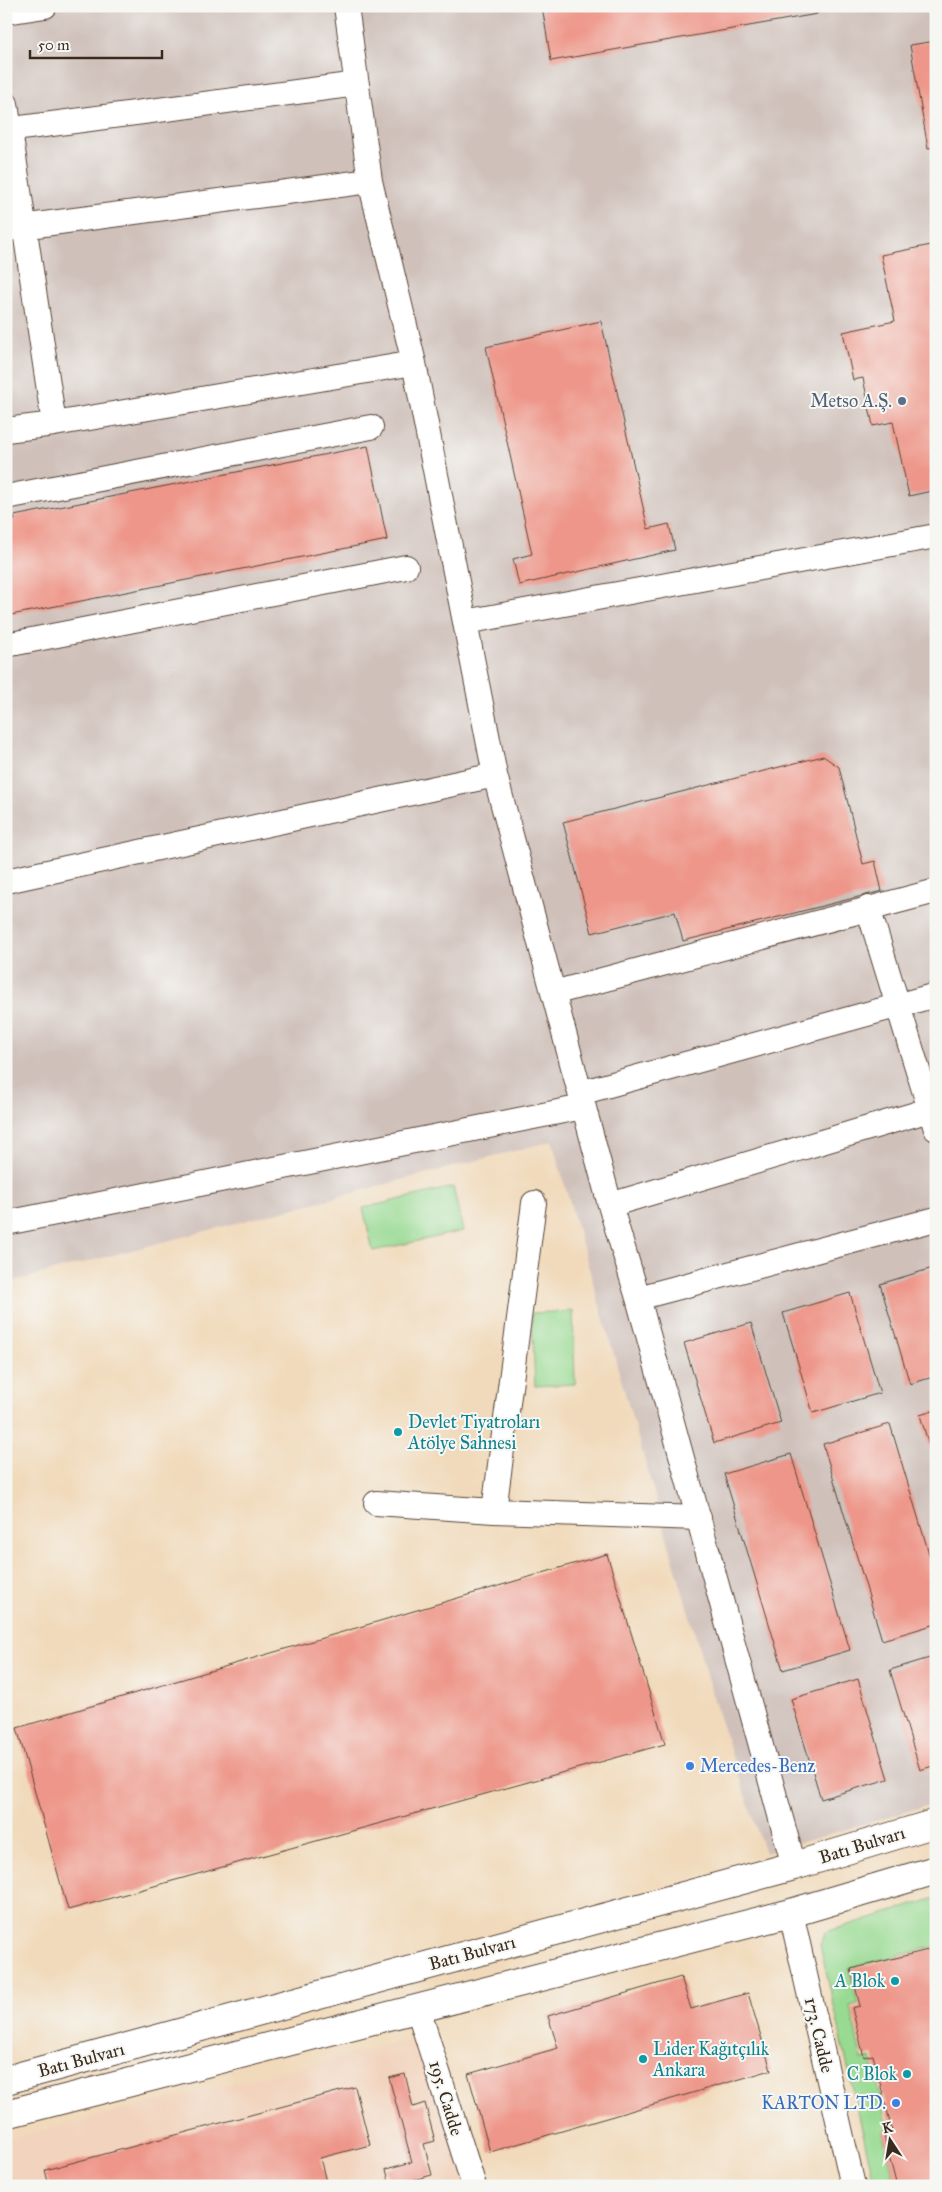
<svg xmlns="http://www.w3.org/2000/svg" width="942" height="2192" font-family="'IM FELL Great Primer',serif">
  <style>
    .built { fill: #f2d4be }
    .industrial { fill: #cfc0ba }
    .green { fill: #98da92; stroke: #6a8258 }
    .building { fill: #ee9689 }
    .lines { fill: none; stroke-linecap: round; stroke-linejoin: round }
    .minor-casing { stroke: #564436; stroke-width: 26 }
    .major-casing { stroke: #564436; stroke-width: 30 }
    .minor { stroke: #fff; stroke-width: 24 }
    .major { stroke: #fff; stroke-width: 28 }
    .service-dot { fill: #5c6f8a; stroke: #f6f6f2; stroke-width: 2 }
    .culture-dot { fill: #0f9aa8; stroke: #f6f6f2; stroke-width: 2 }
    .shop-dot { fill: #3f7fe0; stroke: #f6f6f2; stroke-width: 2 }
    .labels { text-anchor: middle; dominant-baseline: central; stroke-width: 4; stroke-linejoin: round; paint-order: stroke }
    .service-label { font-size: 18px; fill: #4e5e75; stroke: #f6f6f2; text-anchor: end }
    .culture-label { font-size: 18px; fill: #0d838f; stroke: #f6f6f2; text-anchor: start }
    .shop-label { font-size: 18px; fill: #366cbe; stroke: #f6f6f2; text-anchor: start }
    .street-label { font-size: 18px; fill: #3b2a1e; stroke: #f6f6f2 }
  </style>
  <rect width="100%" height="100%" fill="#f6f6f2"/>
  <filter id="ink" filterUnits="userSpaceOnUse"><feTurbulence type="fractalNoise" baseFrequency=".02" numOctaves="2"/><feDisplacementMap in="SourceGraphic" scale="10" xChannelSelector="R" yChannelSelector="G"/><feConvolveMatrix kernelMatrix="1 2 1 2 8 2 1 2 1" color-interpolation-filters="sRGB"/></filter>
  <filter id="wash" filterUnits="userSpaceOnUse"><feTurbulence type="fractalNoise" baseFrequency=".0096" numOctaves="4" result="noise"/><feDisplacementMap in="SourceGraphic" scale="20" xChannelSelector="R" yChannelSelector="G"/><feGaussianBlur stdDeviation="1.12" result="paint"/><feColorMatrix in="noise" values="0 0 0 0 0 0 0 0 0 0 0 0 0 0 0 0 0 1.4 0 .05"/><feComposite in="paint" operator="in"/></filter>
  <g filter="url(#wash)">
    <rect width="100%" height="100%" fill="#f1dabb"/>
    <path class="built" d="M437,2033L479,2186H6V2139Z"/>
    <path class="industrial" d="M6,6H936V1803L765,1853L719,1717L552,1141L6,1283Z"/>
    <path class="green" d="M453,1187L463,1231L373,1251L363,1208Z
      M573,1311L575,1384L535,1386L532,1313Z
      M936,1898V1946L849,1968L858,2004L850,2006L862,2060L871,2058L889,2130L882,2131L896,2185L903,2184V2186H875L820,1945L826,1932Z"/>
    <g id="blocks">
      <path class="building" d="M542,6H816L817,14L551,61Z
        M936,41V147L928,148L910,45Z
        M936,244V490L909,496L893,422L873,426L863,378L853,380L843,332L895,321L881,255Z
        M601,321L648,529L669,524L675,550L519,585L513,559L532,554L486,347Z
        M368,446L387,540L6,616V522L15,520L14,516Z
        M823,756L839,767L863,864L875,861L882,891L683,941L675,912L592,933L563,822Z
        M936,1267V1376L910,1384L880,1284Z
        M850,1293L880,1393L813,1413L783,1313Z
        M751,1323L781,1423L714,1443L684,1343Z
        M936,1410V1455L932,1456L920,1415Z
        M890,1424L936,1577V1624L882,1640L823,1444Z
        M791,1454L850,1650L783,1670L724,1474Z
        M607,1554L665,1744L68,1910L17,1728Z
        M936,1656V1765L920,1770L890,1670Z
        M858,1679L888,1779L821,1799L791,1699Z
        M936,1948V2186H906L905,2181L896,2183L883,2132L892,2130L873,2055L864,2057L852,2008L860,2006L851,1969Z
        M681,1977L691,2009L748,1993L771,2070L490,2152L468,2074L558,2048L548,2016Z
        M405,2074L413,2107L425,2103L435,2141L424,2144L432,2175L390,2186L386,2169L412,2162L389,2078Z
        M355,2087L370,2145L320,2158L327,2186H49L45,2170Z"/>
    </g>
  </g>
  <g filter="url(#ink)">
    <use href="#blocks" fill-opacity="0" stroke="#564436" stroke-width="1"/>
    <g class="lines">
      <g class="minor-casing">
        <path id="minor" d="M346,6L370,181L414,363L495,775L610,1205L638,1298L794,1866
          M6,12L45,6
          M6,104L54,424
          M6,130L357,84
          M6,229L370,181
          M6,430L54,424L414,363
          M6,497L371,427
          M465,622L936,536
          M6,645L406,567
          M6,881L495,775
          M868,908L936,1129
          M553,993L936,891
          M580,1093L936,995
          M610,1205L936,1108
          M6,1223L583,1107
          M638,1298L936,1219
          M376,1503L494,1511L699,1518
          M494,1511L534,1203
          M791,1913L853,2186
          M418,2009L474,2186"/>
      </g>
      <g class="major-casing">
        <path id="major" d="M6,2080L794,1866L936,1823
          M6,2114L791,1913L936,1870"/>
      </g>
      <use href="#minor" class="minor"/>
      <use href="#major" class="major"/>
    </g>
  </g>
  <circle class="service-dot" cx="902" cy="401" r="5"/>
  <g class="culture-dot">
    <circle cx="398" cy="1432" r="5"/>
    <circle cx="895" cy="1981" r="5"/>
    <circle cx="643" cy="2059" r="5"/>
    <circle cx="907" cy="2074" r="5"/>
  </g>
  <g class="shop-dot">
    <circle cx="690" cy="1766" r="5"/>
    <circle cx="896" cy="2103" r="5"/>
  </g>
  <g class="labels">
    <g class="service-label">
      <text x="892" y="401">Metso A.Ş.</text>
    </g>
    <g class="culture-label">
      <text x="408" y="1422">Devlet Tiyatroları<tspan x="408" dy="21">Atölye Sahnesi</tspan></text>
      <text x="885" y="1981" text-anchor="end">A Blok</text>
      <text x="653" y="2049">Lider Kağıtçılık<tspan x="653" dy="21">Ankara</tspan></text>
      <text x="897" y="2074" text-anchor="end">C Blok</text>
    </g>
    <g class="shop-label">
      <text x="700" y="1766">Mercedes-Benz</text>
      <text x="886" y="2103" text-anchor="end">KARTON LTD.</text>
    </g>
    <g class="street-label">
      <text transform="translate(862 1845) rotate(-17)">Batı Bulvarı</text>
      <text transform="translate(472 1953) rotate(-15)">Batı Bulvarı</text>
      <text transform="translate(819 2035) rotate(77)">173. Cadde</text>
      <text transform="translate(81 2060) rotate(-15)">Batı Bulvarı</text>
      <text transform="translate(446 2098) rotate(73)">195. Cadde</text>
    </g>
  </g>
  <rect width="942" height="2192" fill="none" stroke="#f6f6f2" stroke-width="25"/>
  <g transform="translate(890 2140) rotate(348)" stroke="#f6f6f2" stroke-width="4" paint-order="stroke">
  <path d="M0-4L9 19L0 12L-9 19Z" fill="#3b2a1e"/>
  <text y="-8" font-size="14" font-weight="bold" text-anchor="middle" fill="#3b2a1e">K</text>
  </g>
  <path d="M30 50v8h132v-8" fill="none" stroke="#3b2a1e" stroke-width="2.5"/>
  <text x="38" y="50" font-size="15" fill="#3b2a1e" stroke="#f6f6f2" stroke-width="4" paint-order="stroke">50 m</text>
</svg>
